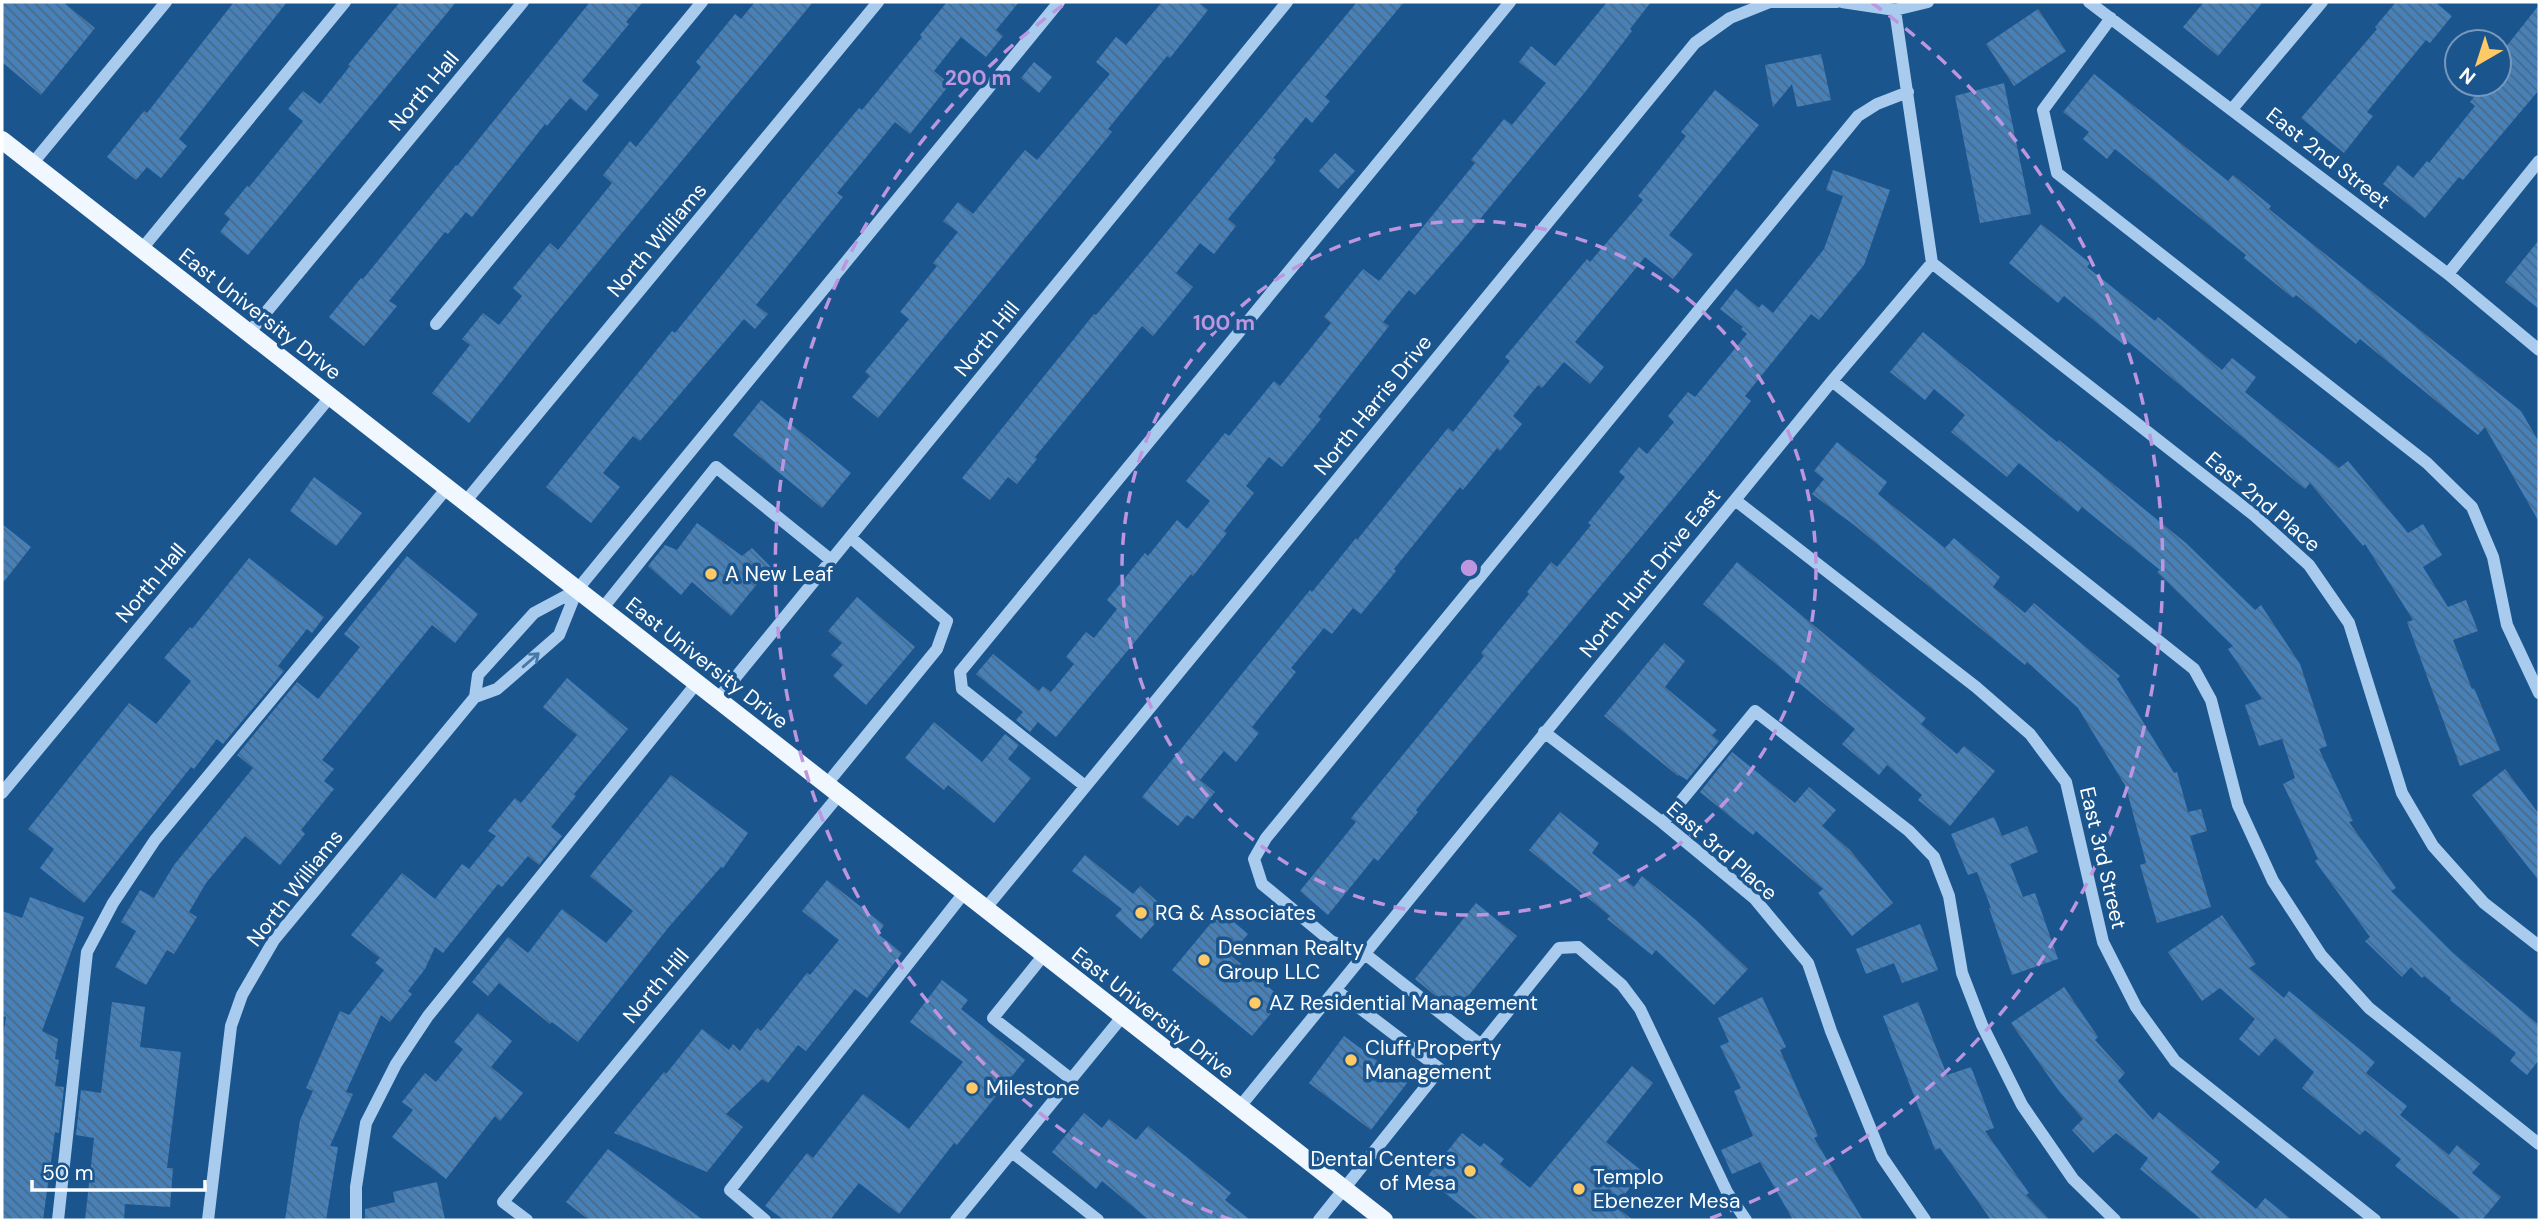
<svg xmlns="http://www.w3.org/2000/svg" width="2541" height="1222" font-family="'DM Sans',sans-serif">
  <style>
    .building { fill: url(#building-back-hatch) }
    .lines { fill: none; stroke-linecap: round; stroke-linejoin: round }
    .minor { stroke: #a9ccee; stroke-width: 12 }
    .major { stroke: #f0f7ff; stroke-width: 18 }
    .oneway { stroke: #4679ab }
    .ring { fill: none; stroke: #bd96df; stroke-width: 3.5; stroke-dasharray: 12 9 }
    .poi-dot { fill: #ffc966; stroke: #1b558e; stroke-width: 2.5 }
    .labels { text-anchor: middle; dominant-baseline: central; stroke-width: 7; stroke-linejoin: round; paint-order: stroke }
    .street-label { font-size: 21px; fill: #fff; stroke: #1b558e }
    .poi-label { font-size: 21px; fill: #fff; stroke: #1b558e; text-anchor: start }
    .centre { fill: #bd96df; stroke: #1b558e; stroke-width: 3.5 }
    .ring-label { font-size: 21px; text-anchor: middle; font-weight: bold; fill: #bd96df; stroke: #1b558e; stroke-width: 7; stroke-linejoin: round; paint-order: stroke }
  </style>
  <defs>
    <pattern id="building-back-hatch" width="6" height="6" patternUnits="userSpaceOnUse" patternTransform="scale(1.75)"><rect width="6" height="6" fill="#4881b8"/><path d="M-1 5l2 2M0 0l6 6M5-1l2 2" fill="none" stroke="#4a6987"/></pattern>
  </defs>
  <rect width="100%" height="100%" fill="#1b558e"/>
  <path class="building" d="M2,2H63L95,28L41,95L2,62Z
    M234,2H287L179,139L187,146L161,178L147,167L136,180L107,157L144,111L147,113Z
    M400,2H456L248,255L220,232L230,219L224,214L247,186L249,187L303,121L288,109L303,91L320,104L350,66L348,65Z
    M590,2H643L626,22L629,24L582,81L599,95L586,111L570,98L547,126L545,124L472,217L466,212L448,234L445,232L389,301L397,306L364,346L329,317L361,278L363,279L456,165L457,166Z
    M755,2H813L551,319L469,423L432,393L470,345L462,339L483,313L499,325L522,296L513,288L550,243L558,250L612,183L603,175L630,141L636,147L701,67L696,62L735,14L741,19Z
    M947,2H1019L996,30L1003,36L986,57L961,37L934,71L950,84L910,134L895,122L837,193L843,197L756,305L768,314L755,329L744,319L640,441L633,436L603,473L620,487L591,523L546,487L672,331L675,333L808,169L859,108L862,110L922,37L920,35Z
    M1162,2H1198L1208,10L1170,58L1167,56L1108,129L1112,132L878,418L852,397L870,376L865,372L909,319L900,312L937,266L933,263L958,232L943,221L958,202L973,214L1025,150L1037,160L1110,74L1096,62L1116,37L1126,45Z
    M1357,2H1404L1325,97L1330,101L1312,123L1306,117L1273,158L1276,160L1228,219L1236,226L1214,254L1200,243L1176,273L1193,287L1153,336L1142,326L1035,457L1037,459L1017,484L1008,477L990,500L962,478L1094,314L1096,315L1150,252Z
    M1607,2H1651L1630,29L1632,31L1586,91L1461,242L1415,295L1409,290L1383,322L1389,326L1318,417L1321,419L1282,467L1269,457L1246,486L1254,493L1224,531L1227,533L1193,576L1191,574L1056,737L1038,722L1030,732L1016,720L1023,712L976,674L993,654L1039,691L1043,686L1051,692L1074,664L1066,657L1086,632L1094,638L1117,609L1107,600L1145,553L1148,556L1177,520L1187,529L1210,501L1186,481L1225,433L1229,436L1274,381L1280,386L1331,323L1324,317L1363,269L1379,281L1475,163L1471,160L1504,119L1512,125L1546,83L1519,62L1531,46L1555,66Z
    M2204,2H2263L2218,56L2183,27Z
    M2396,2H2435L2452,16L2430,43L2426,40L2367,112L2373,116L2344,153L2301,118L2377,29L2375,27Z
    M2539,5V90L2463,180L2459,177L2425,218L2383,184L2398,165L2413,178L2427,161L2429,163L2475,106L2470,102L2484,84H2499V66L2510,52L2505,48Z
    M2038,9L2066,51L2014,86L1986,44Z
    M1821,54L1831,100L1797,107L1792,84L1773,107L1765,65Z
    M1034,62L1052,77L1039,93L1021,78Z
    M2094,74L2228,181L2233,175L2271,206L2269,209L2521,411L2539,442V522L2485,427L2478,435L2360,339L2356,344L2296,295L2293,298L2244,258L2246,255L2115,149L2107,159L2083,139L2089,132L2063,112Z
    M2004,83L2031,214L1980,223L1955,96Z
    M1715,90L1759,125L1669,235L1693,254L1673,279L1645,257L1575,342L1604,367L1590,384L1564,362L1542,388L1538,385L1513,416L1522,424L1500,451L1497,448L1463,490L1460,487L1394,569L1396,571L1361,614L1353,608L1332,634L1324,628L1291,668L1296,672L1252,727L1259,733L1236,762L1224,751L1200,780L1215,792L1193,819L1187,815L1178,826L1142,797L1310,590L1312,592L1356,538L1357,540L1448,428L1453,432L1510,361L1505,357L1587,259L1590,262L1643,200L1638,196L1686,136L1681,132Z
    M1335,153L1355,171L1338,189L1319,171Z
    M1833,170L1890,190L1864,265L1819,320L1811,314L1745,396L1751,401L1705,460L1471,742L1416,810L1418,812L1378,861L1374,858L1328,915L1300,891L1356,822L1351,818L1484,656L1481,653L1529,594L1527,592L1551,562L1557,567L1591,525L1588,523L1625,477L1619,472L1639,447L1647,454L1674,422L1668,416L1688,392L1695,397L1747,334L1741,329L1743,327L1720,309L1736,289L1759,308L1762,304L1773,313L1824,249L1843,196L1826,190Z
    M2041,224L2090,263L2087,267L2155,321L2158,317L2222,370L2232,358L2256,377L2245,392L2339,468L2348,461L2408,533L2423,524L2442,555L2423,567L2448,607L2466,600L2478,631L2453,640L2472,689L2474,688L2500,750L2460,766L2407,622L2413,620L2365,544L2363,546L2310,483L2305,489L2127,341L2124,345L2064,296L2058,303L2009,263Z
    M2539,240V309L2505,282Z
    M1923,332L2057,442L2059,440L2186,543L2255,610L2261,605L2300,664L2327,746L2319,749L2353,821L2349,822L2396,888L2391,891L2453,953L2539,1025V1060L2527,1075L2510,1061L2516,1053L2450,1000L2451,998L2424,976L2422,978L2411,967L2402,977L2365,941L2370,937L2315,861L2318,859L2283,784L2295,778L2282,739L2259,746L2245,705L2262,699L2228,649L2233,646L2157,572L2160,570L2082,507L2078,512L2019,463L2007,477L1951,432L1965,415L1934,389L1925,400L1890,372Z
    M761,400L851,473L822,508L733,435Z
    M1837,442L1887,482L1878,494L1945,548L1954,538L2000,577L1993,587L2025,613L2034,603L2120,676L2117,679L2174,773L2177,772L2188,812L2201,809L2207,831L2190,836L2211,907L2157,923L2140,865L2146,863L2126,787L2078,708L2027,662L2025,665L1854,525L1812,494L1824,479L1814,471Z
    M314,477L362,513L336,546L290,511Z
    M697,523L742,556L752,548L771,567L731,616L692,582L681,595L648,566L665,545L677,550Z
    M2,524L31,547L2,584Z
    M407,556L478,614L455,643L432,625L322,760L334,769L324,781L334,789L301,830L305,834L280,865L245,836L206,883L189,912L197,917L174,954L167,950L146,985L115,967L136,931L121,922L140,890L154,898L174,865L253,768L237,755L297,682L318,699L360,647L344,634Z
    M249,558L324,617L312,633L307,629L278,666L284,671L223,744L217,739L194,769L191,767L84,903L40,868L54,849L28,829L129,703L156,724L191,681L164,658L190,627L192,629Z
    M1737,562L1926,718L1921,724L1957,754L1964,746L1995,771L1950,826L1918,800L1922,795L1887,765L1879,775L1842,744L1855,729L1703,604Z
    M857,597L915,647L866,705L833,676L843,665L831,655L842,643L828,631Z
    M1664,643L1685,661L1665,687L1717,730L1712,735L1719,741L1687,780L1679,775L1678,776L1604,716Z
    M567,678L628,729L574,794L576,796L551,827L562,836L539,865L528,856L502,887L498,884L443,953L435,947L425,969L408,991L412,994L390,1022L381,1015L346,1092L353,1094L330,1146L338,1147L326,1220H285L300,1120L313,1091L306,1088L340,1011L349,1015L384,970L375,963L380,958L351,935L402,873L435,899L462,864L469,869L496,836L488,831L515,798L521,803L577,735L543,707Z
    M934,722L982,762L1005,734L1019,745L1008,759L1031,778L994,823L948,785L944,790L905,758Z
    M1732,752L1795,803L1809,787L1836,810L1822,826L1850,850L1893,903L1852,936L1818,893L1823,889L1756,831L1753,835L1700,792Z
    M2505,769L2539,814V881L2472,795Z
    M671,775L748,833L723,868L721,867L668,928L578,1042L552,1022L550,1024L499,983L488,996L472,982L508,937L528,953L562,909L606,943L633,911L590,876Z
    M1560,812L1599,843L1592,853L1634,887L1642,876L1696,920L1748,969L1714,1005L1656,950L1652,955L1607,919L1610,916L1529,850Z
    M1994,817L2002,836L2027,826L2038,852L2010,864L2023,897L2035,893L2058,959L2012,975L1989,908H1991L1977,872L1968,875L1951,834Z
    M1085,855L1133,894L1140,886L1167,910L1141,939L1115,916L1122,909L1072,871Z
    M827,880L884,925L878,934L902,953L867,998L855,989L806,1051L798,1045L768,1083L762,1079L726,1114L743,1127L707,1172L614,1133L664,1072L666,1074L702,1029L729,1050L733,1044L740,1051L757,1028L761,1031L807,973L810,975L839,940L802,911Z
    M30,897L84,917L42,1031L58,1039L55,1059L59,1060L55,1086L64,1087L59,1133L55,1132L43,1220H2V1041L6,1017L2,1016V911L22,918Z
    M1476,903L1517,936L1455,1012L1415,979Z
    M1221,911L1248,934L1230,955L1283,999L1252,1036L1172,970Z
    M2222,915L2256,964L2249,968L2284,998L2289,991L2375,1062L2366,1073L2407,1106L2400,1115L2449,1155L2457,1145L2480,1164L2472,1173L2501,1197L2482,1220H2462L2395,1166L2401,1159L2365,1130L2360,1135L2302,1088L2314,1072L2275,1038L2259,1056L2239,1039L2255,1019L2220,988L2202,1001L2168,952Z
    M1920,924L1938,970L1902,983L1894,963L1866,974L1856,949Z
    M942,980L968,1000L961,1009L1025,1060L957,1145L954,1143L899,1214L859,1183L830,1220H784L765,1206L807,1153L813,1158L863,1094L909,1129L963,1062L910,1022Z
    M2064,987L2098,1037L2095,1040L2125,1073L2118,1081L2153,1120L2159,1112L2220,1162L2211,1172L2256,1209L2265,1198L2292,1220H2202L2140,1169L2148,1158L2116,1133L2093,1153L2072,1130L2083,1119L2059,1091L2011,1023Z
    M1762,997L1786,1047L1780,1050L1818,1136L1814,1138L1863,1220H1793L1760,1162L1732,1174L1721,1150L1753,1136L1734,1091L1741,1088L1720,1046L1729,1042L1718,1018Z
    M112,1002L145,1007L140,1047L181,1052L167,1168H173L170,1207L125,1204L124,1220H85L94,1138L76,1135L81,1090L101,1093Z
    M1918,1002L1947,1075L1971,1067L1994,1128L1985,1131L2029,1193L2026,1195L2050,1220H1991L1940,1148L1935,1150L1883,1016Z
    M478,1013L512,1041L491,1067L523,1093L500,1121L495,1116L446,1179L392,1137L413,1110L402,1102L425,1073L436,1082L463,1049L454,1042Z
    M1344,1036L1407,1083L1371,1130L1309,1083Z
    M1632,1066L1653,1083L1606,1142L1643,1172L1615,1206L1633,1220H1479L1426,1178L1462,1133L1480,1147L1484,1143L1504,1159L1500,1164L1530,1188Z
    M1084,1113L1102,1128L1109,1119L1136,1140L1148,1126L1231,1193L1225,1200L1250,1220H1149L1102,1181L1096,1189L1052,1152Z
    M608,1149L703,1220H589L566,1202Z
    M437,1182L445,1220H365V1209L395,1202L393,1192Z"/>
  <g class="lines">
    <path class="minor" d="M1842,2L1895,10L1928,2
      M2089,2L2448,274L2539,350
      M2111,18L2043,110L2057,173L2427,463L2472,507L2493,557L2507,625L2539,693
      M2233,108L2322,2
      M32,164L166,2
      M141,250L345,2
      M1932,263L2255,516L2309,565L2349,623L2402,793L2433,846L2484,903L2539,946
      M2448,274L2539,161
      M436,324L702,2
      M248,334L523,2
      M1832,381L2194,669L2211,700L2238,805L2273,881L2321,955L2369,1008L2539,1144
      M1735,500L1976,687L2030,734L2066,782L2103,942L2136,1007L2175,1061L2375,1220
      M465,502L878,2
      M602,609L716,467L831,560
      M475,697L497,689L559,635L577,590L1059,2
      M717,700L1287,2
      M1544,732L1663,823L1754,898L1808,963L1831,1031L1882,1157L1925,1220
      M826,785L937,649L947,621L850,537
      M1085,786L962,689L960,672L1510,2
      M2,793L330,397
      M1663,823L1755,711L1909,831L1934,857L1949,896L1962,973L1982,1025L2022,1105L2073,1179L2115,1220
      M985,909L1695,43L1730,18L1770,2H1837
      M1043,956L993,1018L1071,1079
      M1238,1109L1832,381L1932,263L1895,10
      M1012,1152L1098,1220
      M58,1220L87,952L113,903L155,840L447,488
      M208,1220L231,1026L242,995L274,940L475,697L478,675L534,613L577,590
      M356,1220V1187L366,1123L396,1064L428,1016L696,684
      M527,1220L503,1202L839,795
      M765,1220L730,1190L964,893
      M956,1220L1122,1017
      M1319,1220L1440,1069L1336,990
      M1746,1220L1727,1192L1640,1009L1622,985L1578,947L1559,948L1481,1045L1365,954L1331,941L1262,884L1254,859L1266,838L1858,116L1877,104L1908,92"/>
    <path class="major" d="M2,140L1384,1220"/>
  </g>
  <defs><path id="oneway-shaft" d="M-6 0H5M1.5-3L5.5 0L1.5 3" fill="none" stroke-width="1.6" stroke-linecap="round" stroke-linejoin="round" transform="scale(1.75)"/></defs>
  <use class="oneway" href="#oneway-shaft" transform="translate(531 660) rotate(-41)"/>
  <g class="ring">
    <circle cx="1469" cy="568" r="347"/>
    <path d="M1232 1220A694 694 0 0 1 1066 3M1872 3A694 694 0 0 1 1706 1220"/>
  </g>
  <g class="poi-dot">
    <circle cx="711" cy="574" r="7"/>
    <circle cx="1141" cy="913" r="7"/>
    <circle cx="1204" cy="960" r="7"/>
    <circle cx="1255" cy="1003" r="7"/>
    <circle cx="1351" cy="1060" r="7"/>
    <circle cx="972" cy="1088" r="7"/>
    <circle cx="1470" cy="1171" r="7"/>
    <circle cx="1579" cy="1189" r="7"/>
  </g>
  <g class="labels">
    <g class="street-label">
      <text transform="translate(424 91) rotate(-50)">North Hall</text>
      <text transform="translate(2328 158) rotate(38)">East 2nd Street</text>
      <text transform="translate(657 240) rotate(-50)">North Williams</text>
      <text transform="translate(260 314) rotate(38)">East University Drive</text>
      <text transform="translate(987 339) rotate(-51)">North Hill</text>
      <text transform="translate(1373 405) rotate(-51)">North Harris Drive</text>
      <text transform="translate(2263 502) rotate(40)">East 2nd Place</text>
      <text transform="translate(1650 573) rotate(-51)">North Hunt Drive East</text>
      <text transform="translate(151 583) rotate(-50)">North Hall</text>
      <text transform="translate(707 663) rotate(38)">East University Drive</text>
      <text transform="translate(1722 851) rotate(41)">East 3rd Place</text>
      <text transform="translate(2103 858) rotate(77)">East 3rd Street</text>
      <text transform="translate(295 888) rotate(-52)">North Williams</text>
      <text transform="translate(656 986) rotate(-50)">North Hill</text>
      <text transform="translate(1153 1013) rotate(38)">East University Drive</text>
    </g>
    <g class="poi-label">
      <text x="725" y="574">A New Leaf</text>
      <text x="1155" y="913">RG &amp; Associates</text>
      <text x="1218" y="948">Denman Realty<tspan x="1218" dy="24">Group LLC</tspan></text>
      <text x="1269" y="1003">AZ Residential Management</text>
      <text x="1365" y="1048">Cluff Property<tspan x="1365" dy="24">Management</tspan></text>
      <text x="986" y="1088">Milestone</text>
      <text x="1456" y="1159" text-anchor="end">Dental Centers<tspan x="1456" dy="24">of Mesa</tspan></text>
      <text x="1593" y="1177">Templo<tspan x="1593" dy="24">Ebenezer Mesa</tspan></text>
    </g>
  </g>
  <circle cx="1469" cy="568" r="10" class="centre"/>
  <g class="ring-label">
    <text x="978" y="85">200 m</text>
    <text x="1224" y="330">100 m</text>
  </g>
  <rect width="2541" height="1222" fill="none" stroke="#ffffff" stroke-width="7"/>
  <g transform="translate(2478 63) rotate(219)"><circle r="33" fill="#1b558e" stroke="#7699bb" stroke-width="2"/>
  <path d="M0-5L12 26L0 18L-12 26Z" fill="#ffc966"/>
  <text y="-10" font-size="19" font-weight="bold" text-anchor="middle" fill="#ffffff">N</text>
  </g>
  <path d="M32 1180v10h173v-10" fill="none" stroke="#ffffff" stroke-width="3.5"/>
  <text x="42" y="1180" font-size="21" fill="#ffffff" stroke="#1b558e" stroke-width="5" paint-order="stroke">50 m</text>
</svg>
